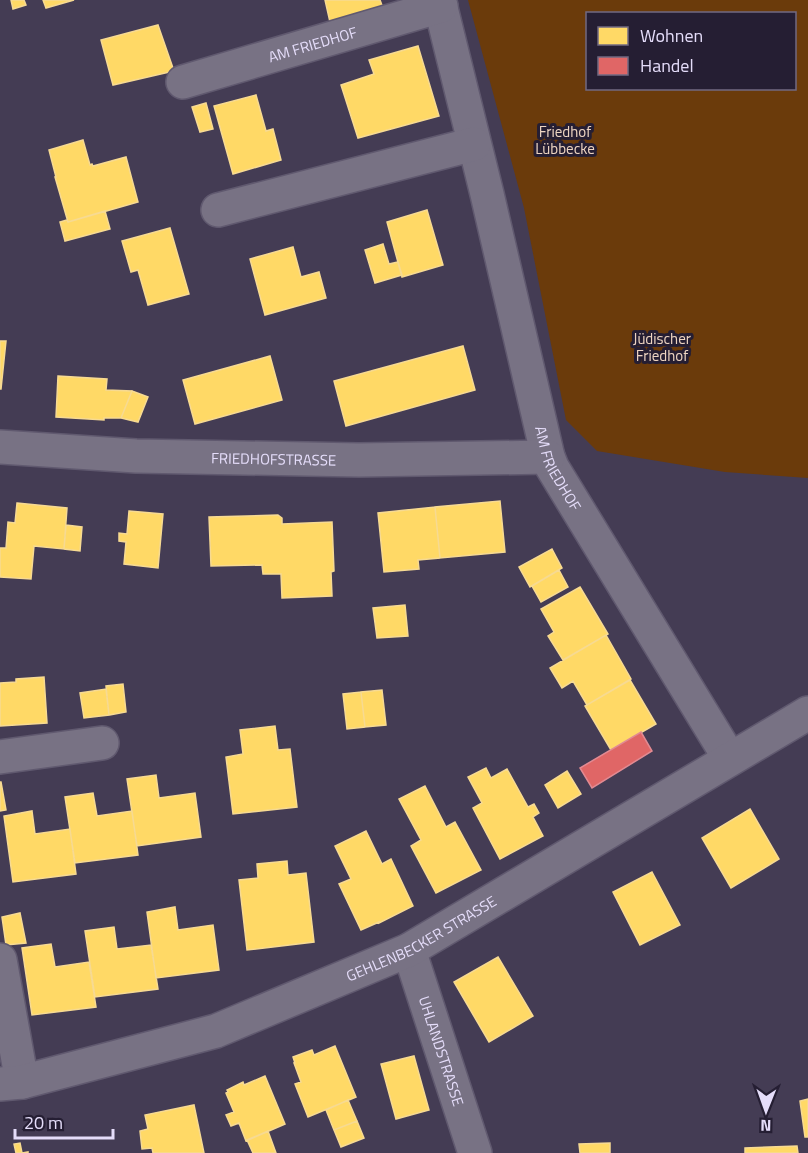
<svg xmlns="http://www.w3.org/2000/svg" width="808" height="1153" font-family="'Titillium Web',sans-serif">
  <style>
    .green { fill: #6b3b0b; fill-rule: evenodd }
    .homes { fill: #ffd966; stroke: #f7da92; stroke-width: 1.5 }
    .shops { fill: #e06666; stroke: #e28a92; stroke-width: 1.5 }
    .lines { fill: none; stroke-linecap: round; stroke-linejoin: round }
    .minor-casing { stroke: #60596f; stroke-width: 36 }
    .minor { stroke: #787284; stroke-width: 33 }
    .labels { text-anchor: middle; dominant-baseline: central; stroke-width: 6; stroke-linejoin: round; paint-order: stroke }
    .street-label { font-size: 15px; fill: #e5ddfa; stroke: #251e33 }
    .park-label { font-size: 15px; fill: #eed5c2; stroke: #251e33 }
  </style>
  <rect width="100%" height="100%" fill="#443c54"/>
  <path class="green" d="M468,0H808V478L725,472L597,451L566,420L524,208ZM588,14H794V88H588Z"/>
  <path class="homes" d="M11,0H24L26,5L13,9Z
    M43,0H74L46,8Z
    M325,0H380L383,8L330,22Z
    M158,25L174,71L113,85L101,40Z
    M418,46L439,116L358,138L341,85L374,74L369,60Z
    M256,95L266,131L273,129L281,160L233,174L214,106Z
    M206,103L213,129L200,132L192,107Z
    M83,140L90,165L92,164L93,166L126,157L138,202L68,222L55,177H56L49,150Z
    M427,210L443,265L402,277L387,222Z
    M105,211L110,229L65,241L60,222L67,220L68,222Z
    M170,228L189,294L148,305L138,270L131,272L122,241Z
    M383,244L389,264L398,262L402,275L375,283L365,250Z
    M293,247L301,277L319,272L326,298L265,315L250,259Z
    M0,341H6L1,389H0Z
    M463,346L475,390L346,426L334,381Z
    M270,356L282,400L195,424L183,380Z
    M58,376L107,379L106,390L132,391L121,418H104V420L56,417Z
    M132,391L148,397L138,422L121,418Z
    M500,501L505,552L440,558L435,507Z
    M17,503L67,508L64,549L34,546L31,579L0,577V548H6L8,522L15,523Z
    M435,507L440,558L418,560L419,569L384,572L378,513Z
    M129,511L163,514L158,568L124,564L126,542L119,541V533L127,534Z
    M278,515L282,518V524L332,522L334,571L331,572L332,596L282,598L281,574H263L262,565L211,566L209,517Z
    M66,525L82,527L80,551L64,549Z
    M552,549L562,568L530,587L519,567Z
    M559,570L568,587L541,602L532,586Z
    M580,587L608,634L563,660L548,636L554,632L541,609Z
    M405,605L408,636L377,638L373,608Z
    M606,635L631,679L587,705L573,681L562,688L550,668Z
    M44,677L47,723L0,726V683L16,682V679Z
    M630,680L656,724L611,750L585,706Z
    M123,684L126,712L109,715L106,686Z
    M106,689L109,715L84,718L80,693Z
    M382,690L386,725L365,727L361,692Z
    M361,692L365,727L347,729L343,694Z
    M275,726L278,750L290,749L297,807L233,814L226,757L243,754L240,730Z
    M486,768L491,778L507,769L528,807L534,804L539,813L533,817L543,836L500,859L473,808L482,803L468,777Z
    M567,771L581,794L558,808L545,785Z
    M156,775L159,798L195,793L201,837L137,846L127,779Z
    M0,782H1L6,810L0,811Z
    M425,786L446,827L455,822L481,870L436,893L411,846L421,840L399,799Z
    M93,793L97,816L132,811L138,855L75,863L65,797Z
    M750,809L779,859L731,888L702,838Z
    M32,811L35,834L70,829L76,874L13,882L4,816Z
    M366,831L382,864L391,859L413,906L379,923V922L361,930L339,884L351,879L335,846Z
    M287,861L288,875L306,873L314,942L247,950L239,880L258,878L257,864Z
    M652,872L680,925L640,945L613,892Z
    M175,907L178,930L213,925L219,970L156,978L147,912Z
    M20,913L26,943L6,945L2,917Z
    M114,927L117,949L151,945L158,989L95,997L85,931Z
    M51,944L55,967L89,962L96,1007L32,1015L22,948Z
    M498,957L533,1016L489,1042L454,982Z
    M335,1046L356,1097L308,1117L295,1084L301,1082L294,1063H295L293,1057L312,1050L314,1055Z
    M414,1056L429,1110L396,1119L381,1064Z
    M265,1076L285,1124L246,1141L239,1123L231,1126L226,1115L234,1112L226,1093L228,1092L227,1090L243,1082L244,1085Z
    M808,1099V1137H805L800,1101Z
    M348,1100L357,1121L334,1130L326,1110Z
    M194,1105L204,1153H153L152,1148L142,1149L140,1131L148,1129L145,1115Z
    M357,1121L364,1138L341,1147L334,1130Z
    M268,1131L276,1153H253L247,1140Z
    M20,1143L22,1153L28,1152V1153H16L14,1144Z
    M610,1143V1153H580L579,1144Z
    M797,1146L798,1153H745V1148Z"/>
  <path class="shops" d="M641,732L652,751L592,788L580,768Z"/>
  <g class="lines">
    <g class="minor-casing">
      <g id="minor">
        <path id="s1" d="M439,0L487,194L548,457L552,467L730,759"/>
        <path id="s2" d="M183,82L441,6"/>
        <path d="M218,210L474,144"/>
        <path id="s3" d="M0,447L136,456L359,460L548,457"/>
        <path d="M0,757L102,743"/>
        <path id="s4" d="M409,950L475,1153"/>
        <path d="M0,960L22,1082"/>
        <path id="s5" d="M0,1084L22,1082L216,1031L409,950L808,713"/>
      </g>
    </g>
    <use href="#minor" class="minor"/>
  </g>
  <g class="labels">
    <g class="street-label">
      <text stroke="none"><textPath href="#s2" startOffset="135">AM FRIEDHOF</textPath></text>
      <text stroke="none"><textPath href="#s3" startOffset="274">FRIEDHOFSTRASSE</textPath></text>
      <text stroke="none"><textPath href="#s1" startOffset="484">AM FRIEDHOF</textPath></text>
      <text stroke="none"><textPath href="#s5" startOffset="448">GEHLENBECKER STRASSE</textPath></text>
      <text stroke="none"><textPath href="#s4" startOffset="106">UHLANDSTRASSE</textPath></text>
    </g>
    <g class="park-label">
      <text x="565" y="131">Friedhof<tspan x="565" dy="17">Lübbecke</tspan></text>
      <text x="662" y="338">Jüdischer<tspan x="662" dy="17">Friedhof</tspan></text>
    </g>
  </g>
  <rect x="586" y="12" width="210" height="78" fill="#251e33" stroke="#726a83" stroke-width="1.5"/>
  <rect x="598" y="27" width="30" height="18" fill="#ffd966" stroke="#726a83" stroke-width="1.5"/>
  <text x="640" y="42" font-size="18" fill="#e5ddfa">Wohnen</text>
  <rect x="598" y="57" width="30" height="18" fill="#e06666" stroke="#726a83" stroke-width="1.5"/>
  <text x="640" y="72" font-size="18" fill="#e5ddfa">Handel</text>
  <g transform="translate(766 1111) rotate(181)" stroke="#251e33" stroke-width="4.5" paint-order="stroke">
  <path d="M0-4.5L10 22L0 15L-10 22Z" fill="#e5ddfa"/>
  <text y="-9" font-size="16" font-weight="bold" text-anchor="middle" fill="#e5ddfa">N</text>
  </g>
  <path d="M15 1129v9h98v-9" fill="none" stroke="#e5ddfa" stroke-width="3"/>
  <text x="24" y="1129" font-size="18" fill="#e5ddfa" stroke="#251e33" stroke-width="4.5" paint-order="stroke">20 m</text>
</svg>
